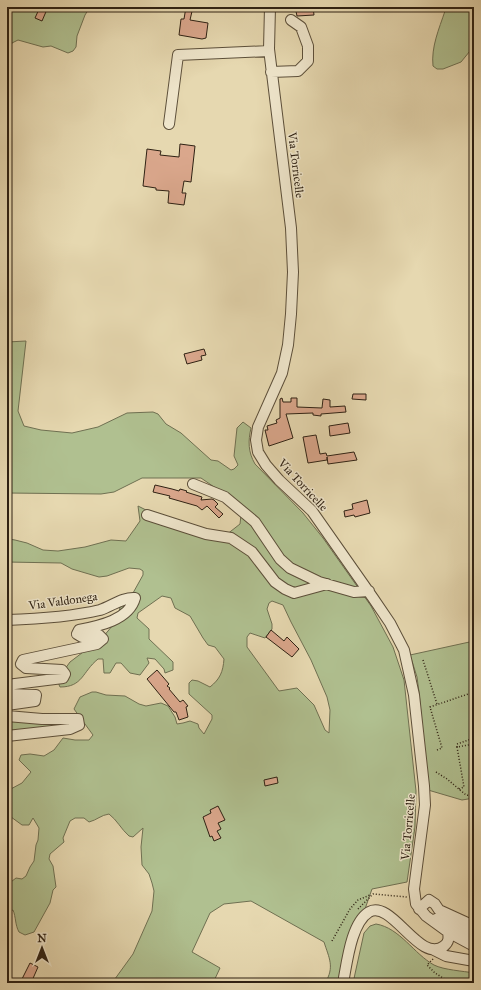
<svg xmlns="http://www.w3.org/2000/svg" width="481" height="990" font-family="'IM FELL Great Primer',serif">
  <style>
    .green { fill: #b0c090; stroke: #6f7052; fill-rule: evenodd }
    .building { fill: #daa78c; stroke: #2e2113 }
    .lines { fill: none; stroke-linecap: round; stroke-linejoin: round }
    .minor-casing { stroke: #5c4f3a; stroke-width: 12 }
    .path { stroke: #2e2113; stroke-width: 1.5; stroke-dasharray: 1 2; stroke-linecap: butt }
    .minor { stroke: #efe6cc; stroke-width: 10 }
    .labels { text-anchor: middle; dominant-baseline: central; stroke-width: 3; stroke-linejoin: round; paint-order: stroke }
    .street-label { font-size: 12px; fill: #2e2113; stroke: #efe6cc }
  </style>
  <rect width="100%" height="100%" fill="#e6d8b0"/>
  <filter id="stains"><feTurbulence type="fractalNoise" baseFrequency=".005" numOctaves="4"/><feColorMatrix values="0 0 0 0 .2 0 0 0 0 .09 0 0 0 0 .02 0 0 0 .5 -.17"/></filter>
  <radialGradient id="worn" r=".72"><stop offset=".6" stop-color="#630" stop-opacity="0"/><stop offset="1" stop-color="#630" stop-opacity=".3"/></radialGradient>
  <path class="green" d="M7,7H90L85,15L77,36L76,47L73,51L68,53L51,46L43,47L18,40L12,43L7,52Z
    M442,7H474V46L461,62L443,69H437L433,66C431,47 439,29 445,11Z
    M26,341L18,411L24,426L41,430L72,433L98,427L127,413L153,412L158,414L166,424L181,433L211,460L218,461L231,470L234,469L238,465L234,456L237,428L243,422L251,428C248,441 248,452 255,464L303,513L323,538L371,606L393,647L404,680L416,791L415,827L407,882L372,889L339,983H325C335,967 329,958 324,942L251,901L224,904L210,913L192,952L220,968L213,983H112L133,954L152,911L154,891L152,883L149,874L142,865L141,847L143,828L133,837L129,836C121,829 117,820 109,814C101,815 97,820 89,822L84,818H75L70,821L63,838L64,842L50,854L49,859L53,866L56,887L53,890L50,903L34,932L25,935L19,932C15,925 16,917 13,910L7,912V885L16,878L22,879L26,876L30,867L34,861L36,845L38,840L39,828L33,818L29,825H22L7,814V791L22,783L31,772L19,760L21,755L30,754L44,756L54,750L63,738L75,740H89L93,735L74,709L80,697L92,692H96L106,695L125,696L139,704L146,706L161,703L168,706L175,717L177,724L183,723L190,721L198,724L199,728L204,734L212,719V715L189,694V683L192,680L198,681L210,687C220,679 223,672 224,659L215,647L208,645L203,638L190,616L175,608L171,598L162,596L138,613L137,618L149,629V639L173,662V670L165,673L164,669L155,659L147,658L149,663L140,675L130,673L121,663H116L110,673H104L103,659H98C82,672 83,687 60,687L57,680L70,662L103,637L118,619L121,601L133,593L143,575V571L140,569L129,568L107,576L99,577L72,569L61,563L7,562V542L9,539L15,540L27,543L43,550L58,551L85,547L111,540L126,541L140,521L138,506L172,523L226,535L240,524L242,506L201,478H142L114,492L101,494L7,493V342ZM272,601L283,605L291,622L311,660L327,697L330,710L329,733L325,730L314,705L297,688L279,691L247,647V637L250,633L265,638L272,629V624L267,609L269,603Z
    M474,641V798L462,800L428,790L419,692L417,677L410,655Z
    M7,718L56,720L59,726L7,733Z
    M376,924C400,928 414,954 434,965C444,970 463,971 474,973V983H353L364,933L370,926Z"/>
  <path class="building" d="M40,7H48L42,21L35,18Z
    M186,7H193L190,20L208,23L206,38L202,39L179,35L181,19H184Z
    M295,7H313L314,15L297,16Z
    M180,144L195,146L191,182L184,181L182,193H186L184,205L168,203L169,191L156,190V188L143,186L147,149L161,151L160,155L179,157Z
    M204,349L206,355L201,356L202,360L187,364L184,354Z
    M353,394H366V400L352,399Z
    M282,398L283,402H291V398H297V407L322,408L323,399L330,400V407L345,406L346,412L321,414V416L313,415V413L286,414L293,438L269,446L265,430H268L267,426L277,423L276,420L280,418V399Z
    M348,423L350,433L330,436L329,426Z
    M316,435L320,454L326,453L327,456L354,452L357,460L328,464L327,457V460L308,463L303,437Z
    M155,485L172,489L179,491L180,489L187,491L186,492L202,497L201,500L212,499L214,500L218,504L215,507L223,514L219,518L207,506L202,510L197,506L169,498L170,496L153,492Z
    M367,500L370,513L355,517L354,515L345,517L344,511L353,509L352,504Z
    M271,630L284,641L287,637L299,649L292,657L266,637Z
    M157,670L169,684L167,686L170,688L169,689L180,702L183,700L188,706L186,707L188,717L179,720L176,712H174L147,679Z
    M277,777L278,783L265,786L264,780Z
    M218,806L225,820L218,823L221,829L217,831L221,838L214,841L212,836L210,837L203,817L211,813L210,810Z
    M30,963L38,967L31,983L22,979Z"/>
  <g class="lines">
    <g class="minor-casing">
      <path id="minor" d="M270,7L269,49L291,228L293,272L291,314L288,345L282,373L258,427L256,440L258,452L266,465L279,480L312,511L373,598L390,623L404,650L414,695L424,786L425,805L414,889L416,904L426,916L448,932L474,946
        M271,72L298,71L308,61V46L301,27L291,20
        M169,124L178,55L269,51
        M193,484L225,497L255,522L280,559L290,568L319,582L354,592L369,591
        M147,515L206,534L231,538L252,552L275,582L285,589L294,593L327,584
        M7,620C38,619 70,617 100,610C112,606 123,597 135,598C129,620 99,626 79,630L77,634L82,637L99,635L103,639L97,644L23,660L21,664L26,668L62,670L65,674L63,678L7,685
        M7,694L36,695L35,701L7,705
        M7,716L42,719H78L79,725L70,729L7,736
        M419,909L429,900L435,904L439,910L474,926
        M436,919L441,918L474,937
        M434,950L446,956L474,961
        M343,983C347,963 351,923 369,912C392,899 420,965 444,946C449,942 449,938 448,932"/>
    </g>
    <path class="path" d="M423,660L437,704
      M457,747V744L474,738
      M437,750L442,748L430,707L474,692
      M436,772L447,779L466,795L474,796
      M459,789L464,787L457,747L474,744
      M358,909L373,894L407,897
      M332,941L350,909L358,900L370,895
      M433,959L427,965L435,973L451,983"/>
    <use href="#minor" class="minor"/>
  </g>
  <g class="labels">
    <g class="street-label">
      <text transform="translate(296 165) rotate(83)">Via Torricelle</text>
      <text transform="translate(303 485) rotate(47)">Via Torricelle</text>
      <text transform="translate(63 601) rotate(-8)">Via Valdonega</text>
      <text transform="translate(408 827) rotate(-85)">Via Torricelle</text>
    </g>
  </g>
  <rect width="481" height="990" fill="none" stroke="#e6d8b0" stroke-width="24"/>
  <rect x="8" y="8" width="465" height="974" fill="none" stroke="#2e2113" stroke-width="2"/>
  <rect x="12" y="12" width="457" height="966" fill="none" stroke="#2e2113"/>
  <g transform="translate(42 948)" stroke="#efe6cc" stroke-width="3" paint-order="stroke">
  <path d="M0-3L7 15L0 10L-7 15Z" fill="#2e2113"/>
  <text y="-6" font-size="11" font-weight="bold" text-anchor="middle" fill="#2e2113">N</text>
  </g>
  <rect width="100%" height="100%" filter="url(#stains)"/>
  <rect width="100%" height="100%" fill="url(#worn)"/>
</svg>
